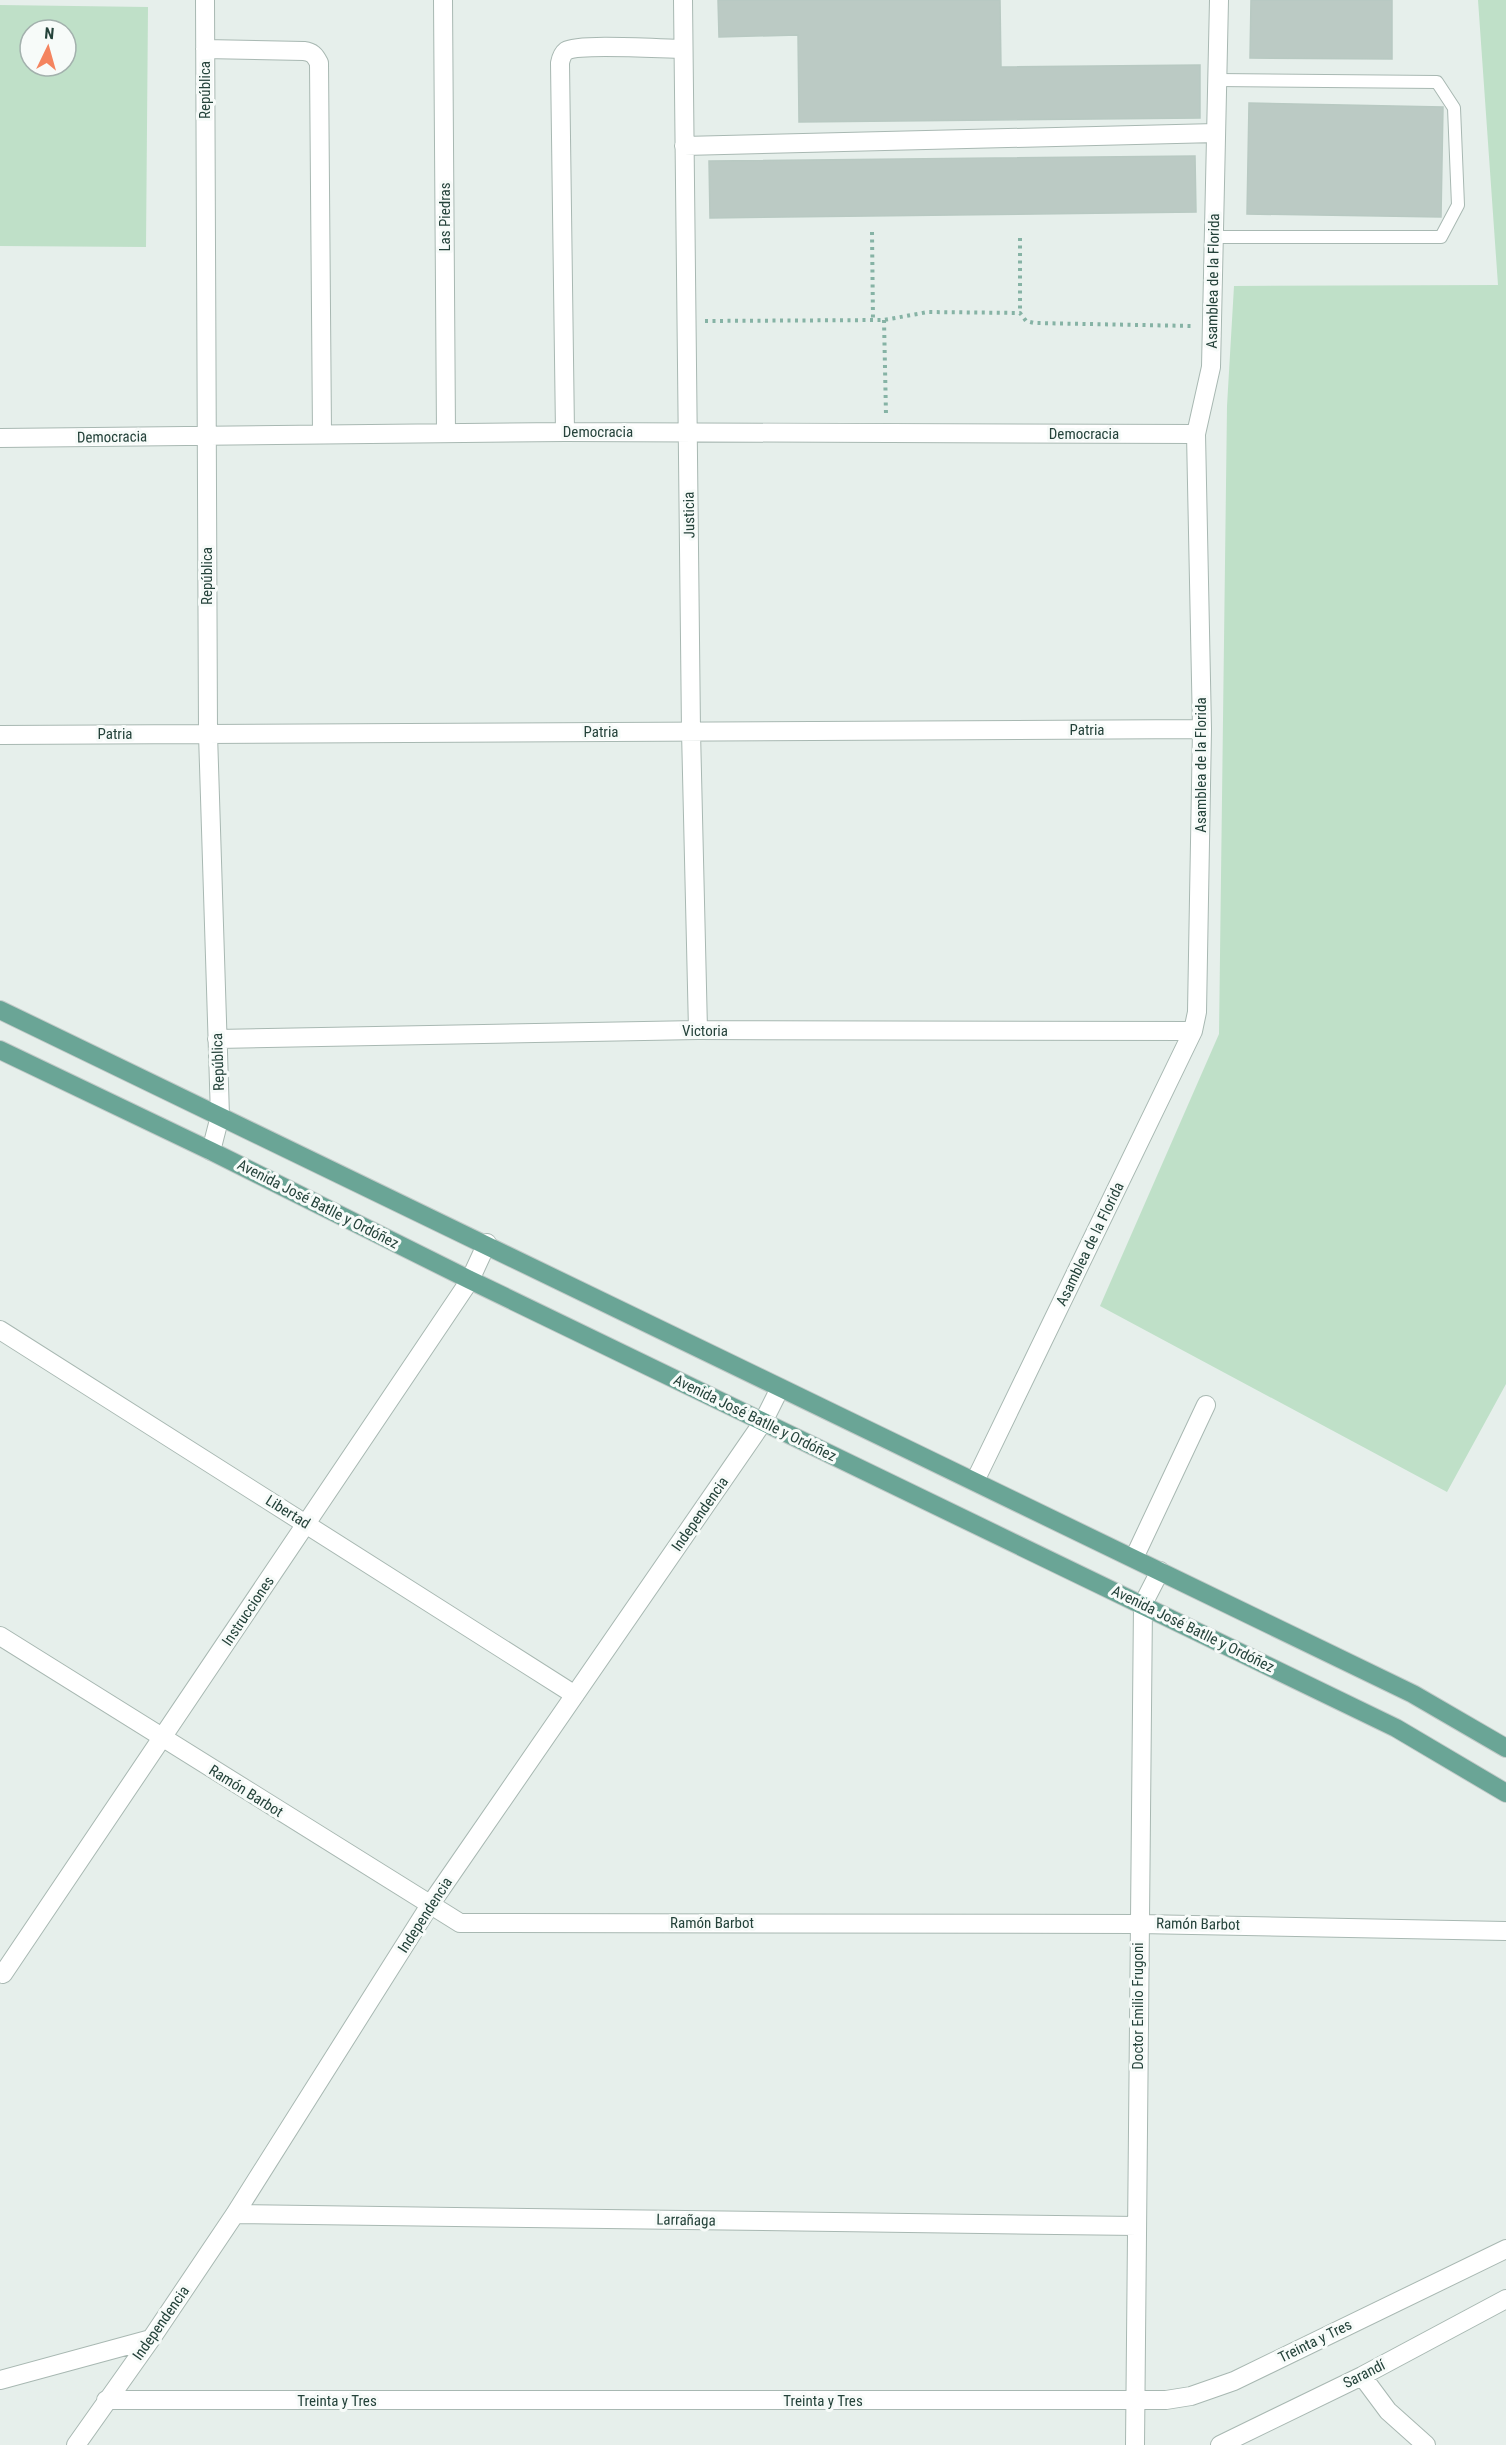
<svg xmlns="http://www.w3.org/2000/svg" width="1506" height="2445" font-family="'Roboto Condensed',sans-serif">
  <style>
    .green { fill: #bfe0c8; fill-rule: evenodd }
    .building { fill: #bbcac4; stroke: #b8c9c2; stroke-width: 1.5 }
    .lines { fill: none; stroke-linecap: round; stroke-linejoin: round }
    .service-casing { stroke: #a8b8b2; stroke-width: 14 }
    .minor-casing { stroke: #a8b8b2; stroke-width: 20 }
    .primary-casing { stroke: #c2cac8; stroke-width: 20 }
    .path { stroke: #86b3a5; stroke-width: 4; stroke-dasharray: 3 4.5; stroke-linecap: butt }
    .service { stroke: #fff; stroke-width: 12 }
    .minor { stroke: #fff; stroke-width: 18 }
    .primary { stroke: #6aa596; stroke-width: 18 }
    .labels { text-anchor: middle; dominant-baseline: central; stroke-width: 6; stroke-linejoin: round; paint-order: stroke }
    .street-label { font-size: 15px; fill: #24423a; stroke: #f7fbf9 }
  </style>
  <rect width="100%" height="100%" fill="#e6efeb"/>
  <path class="green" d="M1478,0H1506V1384L1447,1492L1100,1306L1219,1034L1227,406L1234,286L1498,285Z
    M0,5L148,7L146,247L0,246ZM30,30H66V66H30Z"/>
  <path class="building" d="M718,0H1000L1001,67L1200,65V118L799,122L798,35L719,37Z
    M1251,0H1392V59L1250,58Z
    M1249,103L1443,107L1441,217L1247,214Z
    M1195,156L1196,212L710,218L709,161Z"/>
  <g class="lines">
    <g class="service-casing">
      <path id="service" d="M1215,237H1441L1458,205L1454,108L1437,82L1217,80"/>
    </g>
    <g class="minor-casing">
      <path id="minor" d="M205,0L208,734L220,1116L211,1151
        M443,0L446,433
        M683,0L691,731L698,1030
        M205,49L304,51C312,52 315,55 319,63L322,434
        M684,146L1216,133
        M565,432L560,63C561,58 562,54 566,51C579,43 663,49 683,49
        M0,438L565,432L1196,434
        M0,735L1202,729
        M217,1039L698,1030L1193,1031
        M0,1330L575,1695
        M975,1481L1193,1031L1197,1012L1202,729L1196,434L1211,367L1219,0
        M1134,1558L1206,1405
        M0,1636L460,1923L1139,1924L1506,1931
        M3,1974L470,1280L487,1243
        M235,2214L1137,2226
        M1362,2376L1388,2411L1426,2445
        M0,2380L151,2339
        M106,2400H1166L1191,2396L1234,2381L1506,2249
        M76,2445L151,2339L235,2214L430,1905L763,1422L780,1388
        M1135,2445L1143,1604L1160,1571
        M1220,2445L1362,2376L1506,2299"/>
    </g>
    <g class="primary-casing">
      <path id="primary" d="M0,1010C471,1237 942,1465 1413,1694L1506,1748
        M0,1050L211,1151L470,1280L1396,1728L1506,1793"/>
    </g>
    <path class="path" d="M872,232L873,320
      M1020,238V313
      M884,320L886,415
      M705,321L884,320L928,312L1020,313L1026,321L1034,323L1193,326"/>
    <use href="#service" class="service"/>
    <use href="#minor" class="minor"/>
    <use href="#primary" class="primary"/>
  </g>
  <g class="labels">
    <g class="street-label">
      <text transform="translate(205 90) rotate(-90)">República</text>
      <text transform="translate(445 217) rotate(-90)">Las Piedras</text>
      <text transform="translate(1213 281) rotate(-89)">Asamblea de la Florida</text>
      <text x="598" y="432">Democracia</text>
      <text x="1084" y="434">Democracia</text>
      <text transform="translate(112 437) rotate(-1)">Democracia</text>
      <text transform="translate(689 515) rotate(-91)">Justicia</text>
      <text transform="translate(207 576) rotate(-90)">República</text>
      <text x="1087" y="730">Patria</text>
      <text x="601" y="732">Patria</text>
      <text x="115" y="734">Patria</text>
      <text transform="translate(1201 765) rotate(-90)">Asamblea de la Florida</text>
      <text x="705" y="1031">Victoria</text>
      <text transform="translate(218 1062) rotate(-92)">República</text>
      <text transform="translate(318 1204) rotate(27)">Avenida José Batlle y Ordóñez</text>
      <text transform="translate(1090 1244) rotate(-64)">Asamblea de la Florida</text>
      <text transform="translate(755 1418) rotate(26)">Avenida José Batlle y Ordóñez</text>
      <text transform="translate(288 1512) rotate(32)">Libertad</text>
      <text transform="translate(700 1514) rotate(-55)">Independencia</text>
      <text transform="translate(248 1611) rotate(-56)">Instrucciones</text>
      <text transform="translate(1193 1629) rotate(26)">Avenida José Batlle y Ordóñez</text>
      <text transform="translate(246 1791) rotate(32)">Ramón Barbot</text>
      <text transform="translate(425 1915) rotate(-57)">Independencia</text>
      <text x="712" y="1923">Ramón Barbot</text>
      <text transform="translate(1198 1924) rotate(1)">Ramón Barbot</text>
      <text transform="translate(1138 2006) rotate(-90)">Doctor Emilio Frugoni</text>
      <text transform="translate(686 2220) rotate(1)">Larrañaga</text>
      <text transform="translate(161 2323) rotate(-55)">Independencia</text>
      <text transform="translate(1315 2341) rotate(-26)">Treinta y Tres</text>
      <text transform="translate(1364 2374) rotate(-27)">Sarandí</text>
      <text x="337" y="2401">Treinta y Tres</text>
      <text x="823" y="2401">Treinta y Tres</text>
    </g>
  </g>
  <g transform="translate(48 48) rotate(5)"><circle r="28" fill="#f7fbf9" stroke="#a3b1ad" stroke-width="1.5"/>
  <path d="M0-4.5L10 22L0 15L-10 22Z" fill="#f4845f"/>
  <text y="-9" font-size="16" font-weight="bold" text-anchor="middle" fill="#24423a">N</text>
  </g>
</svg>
